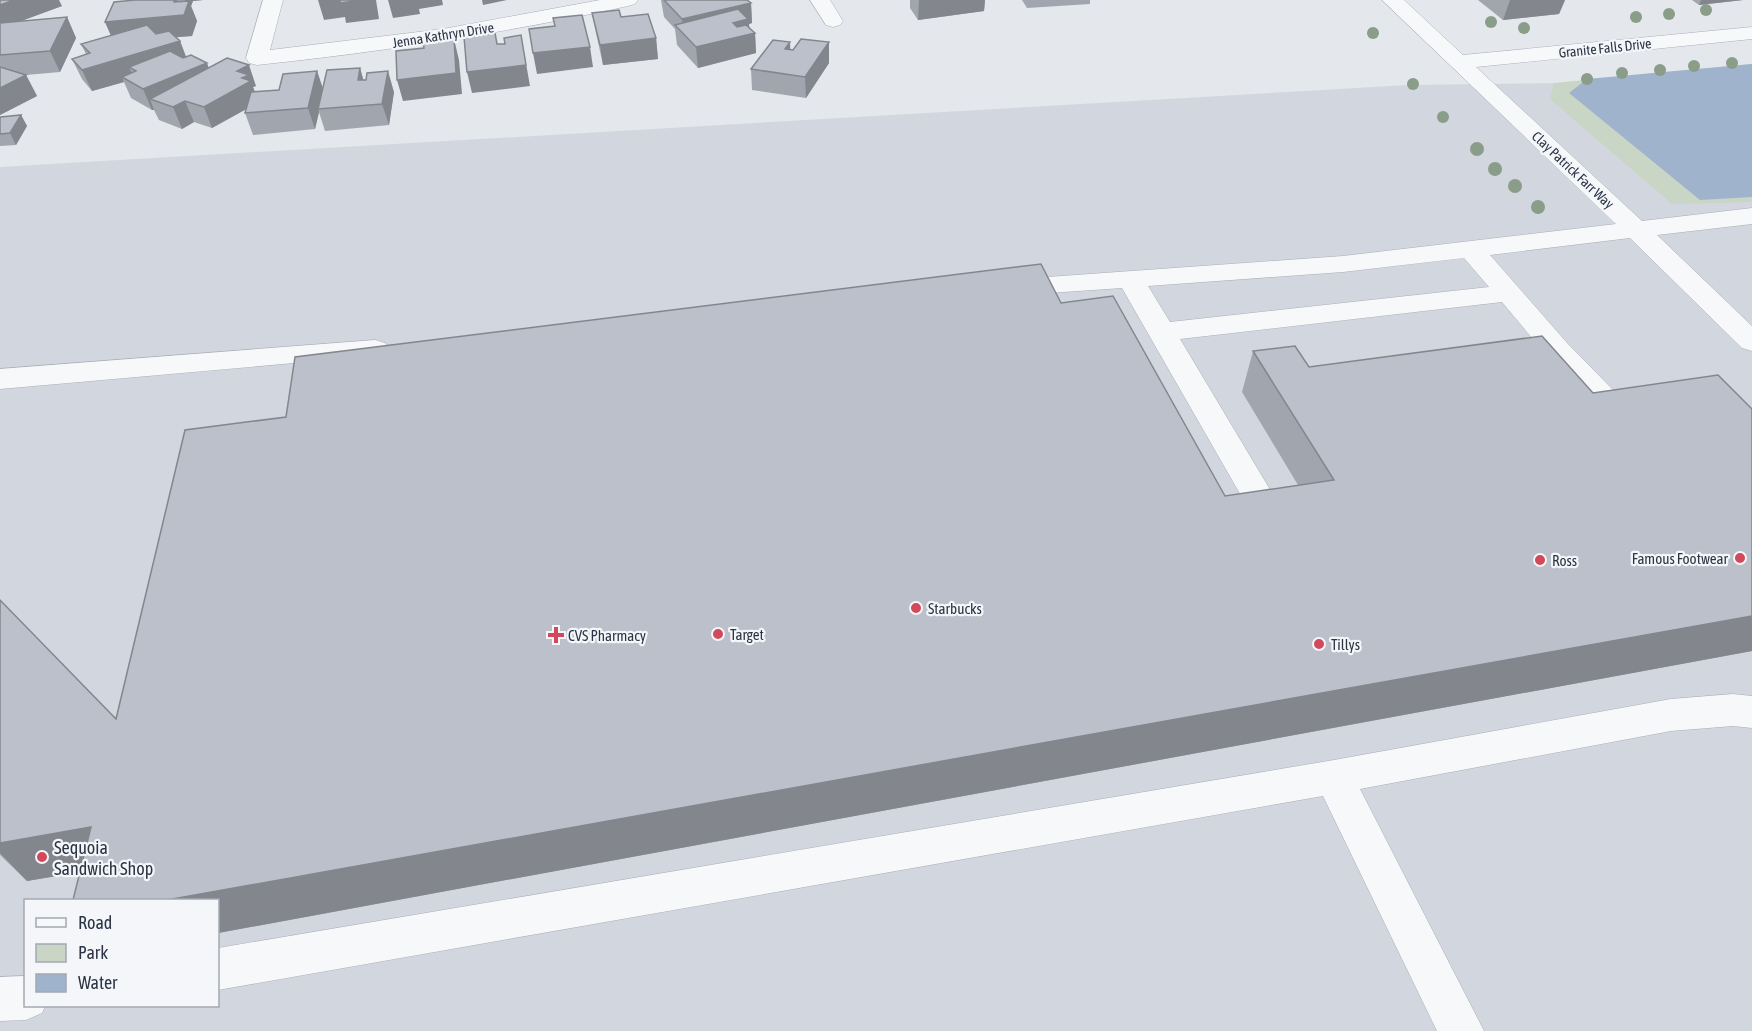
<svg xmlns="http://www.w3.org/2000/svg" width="1752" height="1031" font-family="'Asap Condensed',sans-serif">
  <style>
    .built { fill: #d2d6de; fill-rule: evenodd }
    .green { fill: #c9d6c5 }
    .water { fill: #9fb4cc }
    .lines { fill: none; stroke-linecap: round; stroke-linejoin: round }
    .minor-casing { stroke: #a9aeb7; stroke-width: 1 }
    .minor { fill: #f7f8fa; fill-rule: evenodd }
    .tree { fill: #899d89 }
    .wall { fill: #a1a5ae }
    .shaded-wall { fill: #83868d }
    .building { fill: #bbc0ca; stroke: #83868d; stroke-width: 1.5 }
    .poi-dot { fill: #d1495b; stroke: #f4f6f9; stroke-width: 2 }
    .labels { text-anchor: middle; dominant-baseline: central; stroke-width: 4.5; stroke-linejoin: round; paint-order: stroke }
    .far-street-label { font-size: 14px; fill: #2b3445; stroke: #f4f6f9 }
    .poi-label { font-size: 15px; fill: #2b3445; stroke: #f4f6f9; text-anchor: start }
    .near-poi-label { font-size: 18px; fill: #2b3445; stroke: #f4f6f9; text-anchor: start }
  </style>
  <rect width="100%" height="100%" fill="#e4e7ec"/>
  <path class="built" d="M1752,64V1031H0V167L1408,85L1567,83ZM26,900H218V1006H26Z"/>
  <path class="green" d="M1752,64V202L1672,204L1550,99L1554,83Z"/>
  <path class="water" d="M1752,64V197L1700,200L1569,93L1587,79Z"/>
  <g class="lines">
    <g class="minor-casing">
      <path id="minor" d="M263,0H283L270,50L443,29L600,0H638L635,4L628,6C505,33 382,52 257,65L249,63L246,58Z
        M810,0H830L843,21L840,25L833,27L826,25Z
        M1382,0H1404L1463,55L1752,27V39L1476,67L1642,221L1752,208V224L1657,235L1752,326V351L1742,348L1630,238L1490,255L1568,344L1617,394L1621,401L1617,408L1606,411L1595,408L1551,360L1510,366L1500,364L1495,357L1500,350L1537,344L1502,302L1180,339L1275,498L1271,506L1259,510L1247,506L1122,288L1006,296L996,294L992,288L996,282L1006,280L1343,256L1616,224ZM1464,258L1489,287L1170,322L1148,286L1343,272Z
        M375,340L385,343L389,349L385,355L0,389V369Z
        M1733,694L1752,696V728L1733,726L1671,731L1360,789L1484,1031H1437L1323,796L218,990V948L1334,760L1671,699Z
        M26,976V1006H45L42,1013L26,1020L0,1021V977Z"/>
    </g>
    <use href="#minor" class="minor"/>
  </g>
  <g class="tree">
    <circle cx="1706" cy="10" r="6"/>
    <circle cx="1669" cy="14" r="6"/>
    <circle cx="1636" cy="17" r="6"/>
    <circle cx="1491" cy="22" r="6"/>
    <circle cx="1524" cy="28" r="6"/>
    <circle cx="1373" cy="33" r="6"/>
    <circle cx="1732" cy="63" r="6"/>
    <circle cx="1694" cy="66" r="6"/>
    <circle cx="1660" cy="70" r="6"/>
    <circle cx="1622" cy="73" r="6"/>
    <circle cx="1587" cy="79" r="6"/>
    <circle cx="1413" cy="84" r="6"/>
    <circle cx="1443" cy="117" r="6"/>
    <circle cx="1477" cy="149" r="7"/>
    <circle cx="1495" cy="169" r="7"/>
    <circle cx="1515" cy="186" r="7"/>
    <circle cx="1538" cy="207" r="7"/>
  </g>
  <path class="wall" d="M0,0L62,6L20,21L67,17L76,38L60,72L26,75L37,96L0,115Z
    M131,0H203L193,1L191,6L197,21L192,36L175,37L180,41L186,57L208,68L256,86L253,87L255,92L279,90L317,71L323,89L360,68L363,80L394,92L389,125L325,131L319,112L315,129L253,135L245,113L246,109L212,128L194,122L182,129L159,120L154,110H152L131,98L124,82L92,91L82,79L72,59L86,54L81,44L111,36L105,22Z
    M661,0H747L751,3L752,23L749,24V27L755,33L756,53L698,68L677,45L675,29L664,17Z
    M910,0H985L984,11L918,20L910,8Z
    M1022,0H1090V4L1027,8Z
    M1478,0H1565L1559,14L1503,20Z
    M1692,0H1743L1699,5Z
    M592,13L656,38L658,59L603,65L596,33Z
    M829,42V63L806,98L752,90L751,69L790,50H793Z
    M21,115L27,126L16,145L0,146V117Z
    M1061,303L1225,496L1298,485L1242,392L1253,351L1309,367L1593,393L1752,409V651L218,933L80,872L27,881L0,855V600L116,719L286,417Z"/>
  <path class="shaded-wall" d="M14,0H59L62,6L0,29V5Z
    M175,0H177L183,15L187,6L185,0H203L193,1L191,6L197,21L192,36L114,42L105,22L174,2Z
    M318,0H376L379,19L346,23L345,17L324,20Z
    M388,0H442L443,5L419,9L420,14L393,18Z
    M482,0H507L483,5Z
    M919,0H985L984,11L918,20Z
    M1510,0H1565L1559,14L1503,20Z
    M1701,0H1743L1699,5Z
    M751,3L752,23L749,24L750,34L755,33L756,53L698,68L696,47L684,35L682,19Z
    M67,17L76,38L60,72L50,51Z
    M521,35L530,86L472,93L467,72Z
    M656,38L658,59L603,65L600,45Z
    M454,39L459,60L462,94L403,101L397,80Z
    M180,41L188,62L136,71L129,67L134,78L122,77L124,82L92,91L82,70Z
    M790,42L791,63L785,49Z
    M829,42V63L806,98L805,77Z
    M590,47L593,67L537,74L533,53Z
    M207,63L215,84L150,99L154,110H152L143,89Z
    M249,65L256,86L253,87L259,102L212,128L204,107L237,71Z
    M360,68L366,89L358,80Z
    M317,71L324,92L318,109L319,112L315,129L308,108Z
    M388,71L394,92L389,125L382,104Z
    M26,75L37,96L0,115V88Z
    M185,101L194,122L182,129L173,107Z
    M21,115L27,126L16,145L10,133Z
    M1752,616V651L218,933V900H167Z
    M91,827L122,865L27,881L0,853V843Z"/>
  <path class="building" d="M0,0H14L0,5Z
    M135,0H175L174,2L189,1L184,15L105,22L114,2Z
    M340,0H362L340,3Z
    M664,0H747L751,3L682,19Z
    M738,9L748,19L733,23L737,27L746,25L755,33L696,47L675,25Z
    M619,10L621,17L648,14L656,38L600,45L592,13Z
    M582,15L590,47L533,53L529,29L555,26L553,18Z
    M67,17L50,51L0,55V23Z
    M147,25L156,34L169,31L180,41L82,70L72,59L90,53L81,44Z
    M495,33L497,44H505L504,38L521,35L526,65L467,72L464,37Z
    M454,39L456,73L397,80L396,51L424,48L423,43Z
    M801,39L829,42L805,77L751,69L773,40L790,42L785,49L793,50Z
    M170,51L183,58L191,55L207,63L143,89L122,77L136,71L129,67Z
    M227,58L249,65L237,71L249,75L242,78L251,81L204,107L185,101L173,107L150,99Z
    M0,67L26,75L0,88Z
    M360,68L358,80H366L367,73L388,71L382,104L318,109L327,70Z
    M317,71L308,108L245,113L251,92L279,90L283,74Z
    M21,115L10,133L0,134V117Z
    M1041,264L1061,303L1113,296L1225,496L1334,480L1253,351L1295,346L1309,367L1542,336L1593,393L1718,375L1752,409V616L167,900H73L91,827L0,843V600L116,719L185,430L286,417L295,357Z"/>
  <g class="poi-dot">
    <circle cx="1740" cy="558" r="6"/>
    <circle cx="1540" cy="560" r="6"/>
    <circle cx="916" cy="608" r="6"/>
    <circle cx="718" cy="634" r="6"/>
    <path d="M553 626h6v6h6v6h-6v6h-6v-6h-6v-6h6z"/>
    <circle cx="1319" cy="644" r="6"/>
    <circle cx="42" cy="857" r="6"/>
  </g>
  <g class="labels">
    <g class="far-street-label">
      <text transform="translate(443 35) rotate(-9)">Jenna Kathryn Drive</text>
      <text transform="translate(1605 48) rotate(-6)">Granite Falls Drive</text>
      <text transform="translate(1573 170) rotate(43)">Clay Patrick Farr Way</text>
    </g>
    <g class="poi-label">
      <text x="1728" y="558" text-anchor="end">Famous Footwear</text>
      <text x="1552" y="560">Ross</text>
      <text x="928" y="608">Starbucks</text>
      <text x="730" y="634">Target</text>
      <text x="568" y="635">CVS Pharmacy</text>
      <text x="1331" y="644">Tillys</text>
    </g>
    <g class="near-poi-label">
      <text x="54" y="847">Sequoia<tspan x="54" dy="21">Sandwich Shop</tspan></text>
    </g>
  </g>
  <rect x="24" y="899" width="195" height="108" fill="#f4f6f9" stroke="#a4a8b1" stroke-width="1.5"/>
  <rect x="36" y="918" width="30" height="9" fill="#f7f8fa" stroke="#a4a8b1" stroke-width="1.5"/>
  <text x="78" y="929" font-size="18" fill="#2b3445">Road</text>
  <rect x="36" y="944" width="30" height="18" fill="#c9d6c5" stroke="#a4a8b1" stroke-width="1.5"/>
  <text x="78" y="959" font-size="18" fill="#2b3445">Park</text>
  <rect x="36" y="974" width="30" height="18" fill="#9fb4cc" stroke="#a4a8b1" stroke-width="1.5"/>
  <text x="78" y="989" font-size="18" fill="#2b3445">Water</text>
</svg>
